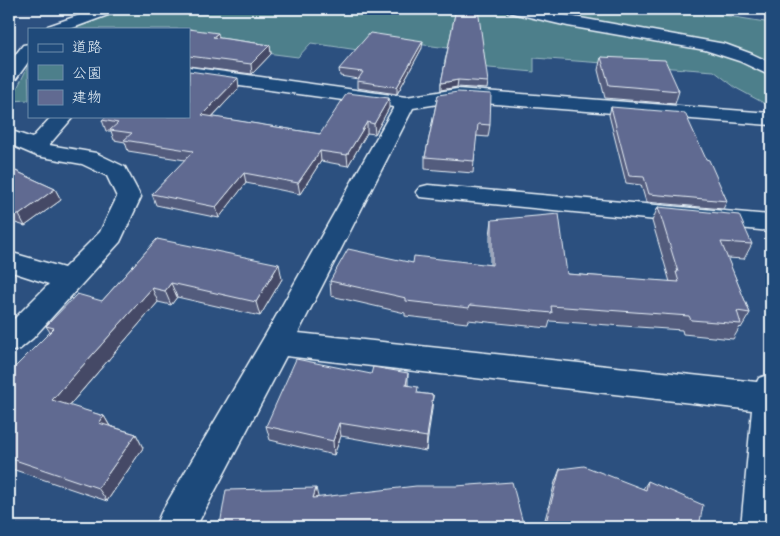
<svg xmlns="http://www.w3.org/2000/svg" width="780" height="536" font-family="Pangolin,'Klee One',sans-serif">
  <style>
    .green { fill: #4d7f8b; stroke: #9ab8c2 }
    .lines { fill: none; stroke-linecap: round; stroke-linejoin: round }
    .minor-casing { stroke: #e8f1f8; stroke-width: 3 }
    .minor { fill: #1f4a7a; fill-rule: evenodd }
    .wall { fill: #535b7d; stroke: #e8f1f8 }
    .shaded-wall { fill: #444a66; stroke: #e8f1f8 }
    .building { fill: #616a91; stroke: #e8f1f8 }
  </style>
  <rect width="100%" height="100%" fill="#2c507f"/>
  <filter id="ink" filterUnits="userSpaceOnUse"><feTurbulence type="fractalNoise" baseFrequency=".02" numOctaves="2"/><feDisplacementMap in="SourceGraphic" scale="10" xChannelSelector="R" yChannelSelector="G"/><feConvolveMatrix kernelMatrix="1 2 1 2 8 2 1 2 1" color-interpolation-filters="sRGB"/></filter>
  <g filter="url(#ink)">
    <path class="green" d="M135,9H686L771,23V107L736,88L714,71L534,58V72L444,64L448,48L369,38L358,50L311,43L298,57L219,47L189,37V29H71L117,11Z
      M28,66L29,100L11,101Z"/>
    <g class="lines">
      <g class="minor-casing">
        <path id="minor" d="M97,9H119L116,12L70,29H46L48,26Z
          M505,9H530L725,44L752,54L771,63V76L739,61L705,50L568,26L508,12Z
          M29,44V61L16,79L9,80V63L23,45Z
          M189,67L406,97L457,89L771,113V125L457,101L413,108L298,333L757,382L759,378L771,374V527H741L752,410L286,356L196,527H155L161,513L266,334L394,107L189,79Z
          M52,116H74L49,145L96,153L125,167L141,197L120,242L33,338L20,349L9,352V324L49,284L9,271V252L64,268L100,232L117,197L107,176L82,164L37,156L9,144V130L32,138Z
          M428,185L771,215V231L420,197L416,192L420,187Z"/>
      </g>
      <use href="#minor" class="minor"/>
    </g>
    <path class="wall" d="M456,9L488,82L487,89L457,87L441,90V83Z
      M189,29L219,38L270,45L271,54L252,74L189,66Z
      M422,48L397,94L357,88V81L358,79L340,76L339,69Z
      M601,57L679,91L675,104L605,98L598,70Z
      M239,88L212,117L320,134L389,108L375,134L367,133L348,166L321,161L300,194L246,183L219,218L156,205L152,194L185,160L128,151L125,142L114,140L111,131H106L102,120Z
      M438,95L490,125L488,137L476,136L473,173L425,169V157Z
      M611,107L706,159L727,201L723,209L646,202L641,185L626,183L609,115Z
      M9,168L55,189L61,200L25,226L9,221Z
      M658,207L752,244L744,259L727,258L750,313L741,328L740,327L733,339L683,334L682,330L550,321L548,328L468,320L467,323L405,316V313L331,296L330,281L413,263L490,265V235L492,220L567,274L670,282L652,221Z
      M157,239L282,279L260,316L177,297L171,305L158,302L69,406L104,416L110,426L136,434L143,448L107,501L9,468V373L50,332L46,326L102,301Z
      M408,385L418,393L433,395L426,451L341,436L334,455L270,440L266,426Z
      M560,469L643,489L648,481L699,527H543L555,482Z"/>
    <path class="shaded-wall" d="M218,33L220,42L213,37Z
      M423,41L422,48L397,94V87Z
      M270,45L271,54L252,74L251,64Z
      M238,78L239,88L204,125L202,115Z
      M458,80L457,87L441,90V83Z
      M389,98V108L375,134L374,124Z
      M367,122V133L348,166L347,155Z
      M320,151L321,161L300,194L298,183Z
      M244,173L246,183L219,218L216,207Z
      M55,189L61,200L25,226L19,215Z
      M279,264L282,279L260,316L256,302Z
      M171,283L177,297L171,305L165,291Z
      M152,288L158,302L61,415L52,400Z
      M408,373V387L406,385Z
      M433,395L432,409L426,451L427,437Z
      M104,416L112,430L99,423Z
      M339,423L341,436L334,455L333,441Z
      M136,434L143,448L107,501L98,488Z
      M316,488L319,501L313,498Z"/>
    <path class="building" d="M456,9H478L488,82L458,80L441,83Z
      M189,29L218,33L213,37L270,45L251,64L189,56Z
      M370,33L423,41L397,87L357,81L363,72L339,69Z
      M601,57L665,60L679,91L609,85Z
      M189,71L238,78L202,115L320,134L347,93L389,98L374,124L367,122L347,155L320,151L298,183L244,173L216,207L152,194L193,151L124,140L132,133L110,130L118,123L102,120L107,116H189Z
      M458,92L491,94L490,125L478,124L474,161L425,157L438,95Z
      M611,107L685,113L706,159L709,160L727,201L649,194L644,177L629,176Z
      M9,168L55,189L19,215L9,211Z
      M658,207L739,215L752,244L721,242L750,313L737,311L741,324L691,320L689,316L551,306L552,313L470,305L469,308L406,301V298L330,281L348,249L413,263L414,256L492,265V220L559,214L567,274L679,282L676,272H678Z
      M157,239L279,264L256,302L171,283L165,291L152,288L52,400L104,416L99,423L136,434L98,488L9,458V373L54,328L46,326L77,294L102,301Z
      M296,359L371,374L373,367L408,373L406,385L418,387L417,393L433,395L427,437L339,423L333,441L266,426Z
      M584,466L646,490L648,481L703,505L699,527H547L545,526L560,469Z
      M512,482L524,527H212V525H220L226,490L316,488L313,498L416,486H456Z"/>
  </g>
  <rect width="780" height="536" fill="none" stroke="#1f4a7a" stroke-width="30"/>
  <rect x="15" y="15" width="750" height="506" fill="none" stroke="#e8f1f8" stroke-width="2" filter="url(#ink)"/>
  <rect x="28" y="28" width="162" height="90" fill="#1f4a7a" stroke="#6f8dac"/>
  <rect x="38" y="44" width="25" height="8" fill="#1f4a7a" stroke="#6f8dac"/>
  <text x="72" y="52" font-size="15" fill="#e8f1f8">道路</text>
  <rect x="38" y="65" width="25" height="15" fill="#4d7f8b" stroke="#6f8dac"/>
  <text x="72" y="78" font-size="15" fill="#e8f1f8">公園</text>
  <rect x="38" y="90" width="25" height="15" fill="#616a91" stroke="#6f8dac"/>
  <text x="72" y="102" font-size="15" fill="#e8f1f8">建物</text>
</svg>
